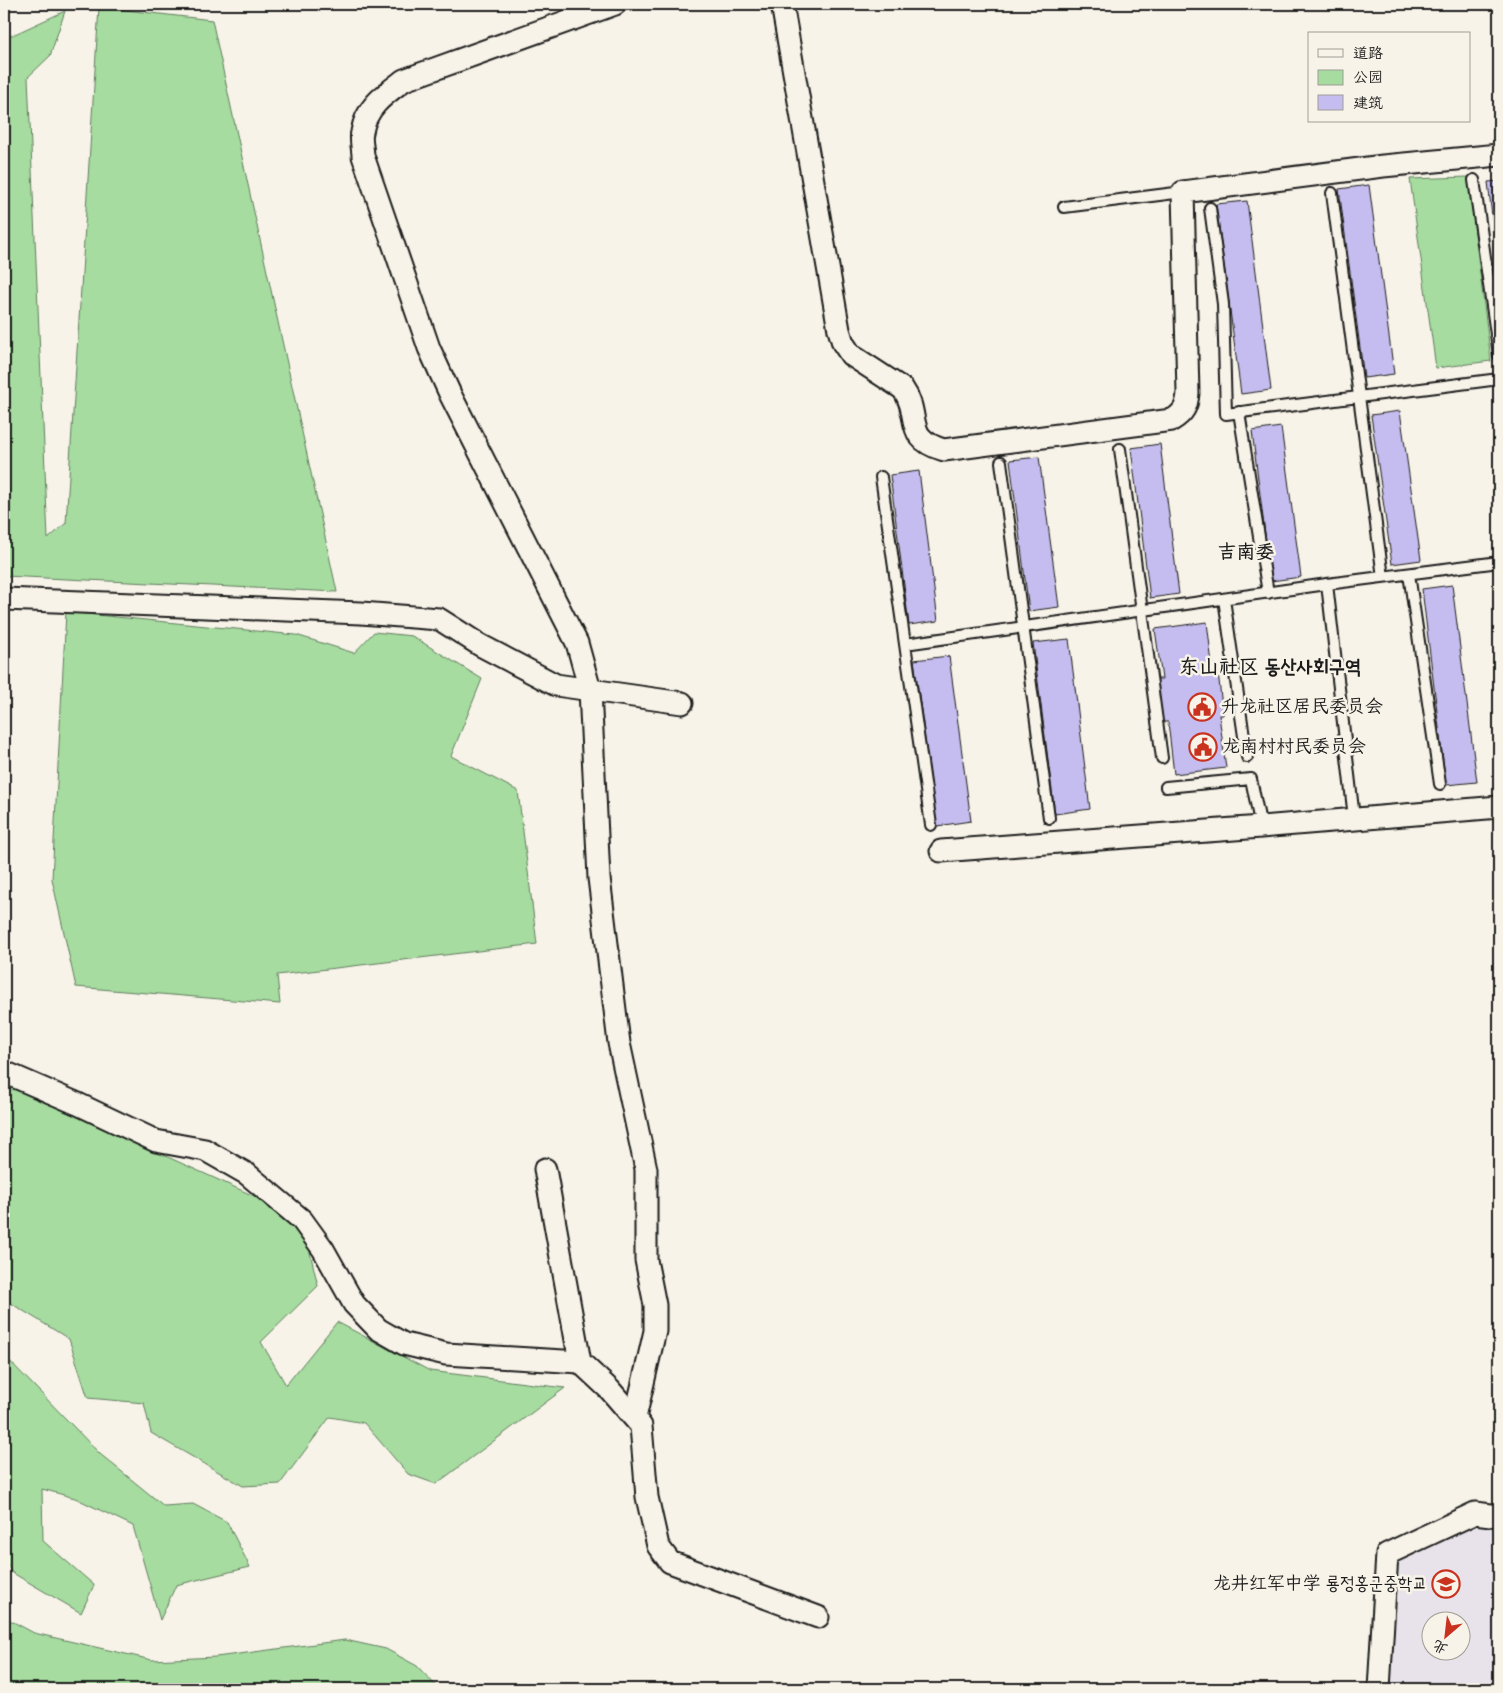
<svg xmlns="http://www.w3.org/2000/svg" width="1503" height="1693" font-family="Mynerve,'LXGW WenKai TC','Poor Story',sans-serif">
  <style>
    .built { fill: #e8e3ea; fill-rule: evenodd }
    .green { fill: #a6dca0; stroke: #617c5e }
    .building { fill: #c5bdef; stroke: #1c1c1c }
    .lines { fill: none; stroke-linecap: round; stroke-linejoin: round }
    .service-casing { stroke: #1c1c1c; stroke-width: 14 }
    .minor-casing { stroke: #1c1c1c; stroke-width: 25 }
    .service { stroke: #f7f3e8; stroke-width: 10 }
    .minor { stroke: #f7f3e8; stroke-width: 21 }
    .labels { text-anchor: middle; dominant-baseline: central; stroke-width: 5; stroke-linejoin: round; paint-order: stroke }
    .poi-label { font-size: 18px; fill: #1c1c1c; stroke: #f7f3e8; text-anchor: start }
    .neighbourhood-label { font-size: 19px; font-weight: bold; fill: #1c1c1c; stroke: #f7f3e8 }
    .quarter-label { font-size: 20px; font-weight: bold; fill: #1c1c1c; stroke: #f7f3e8 }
  </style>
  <rect width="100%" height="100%" fill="#f7f3e8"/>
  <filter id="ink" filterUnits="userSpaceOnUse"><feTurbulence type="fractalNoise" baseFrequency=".02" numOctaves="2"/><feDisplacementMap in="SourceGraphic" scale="10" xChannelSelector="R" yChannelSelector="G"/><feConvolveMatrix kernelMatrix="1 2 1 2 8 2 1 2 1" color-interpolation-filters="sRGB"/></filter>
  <g filter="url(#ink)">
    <path class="built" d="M1499,1514V1689H1391L1394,1548ZM1430,1620H1460V1650H1430Z"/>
    <path class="green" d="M99,7L212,20L337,592L4,576V39L65,11L50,56L28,77L48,539L66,523Z
      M1468,177L1491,361L1436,368L1410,179Z
      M66,612L296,635L354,653L374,632L412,636L482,679L451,756L518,791L537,944L277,975L280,1004L76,987L52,879Z
      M4,1083L254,1196L304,1227L318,1286L261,1342L286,1385L337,1322L430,1371L565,1388L436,1484L408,1474L364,1423L330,1417L280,1484L243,1486L151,1433L144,1403L88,1398L69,1339L4,1299Z
      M4,1355L100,1454L164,1506L193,1504L227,1522L250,1567L176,1585L160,1620L133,1526L75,1498L42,1489L43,1541L94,1585L81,1613L11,1572L4,1557Z
      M4,1617L34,1633L152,1660L216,1657L345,1640L386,1649L417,1666L439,1689H4Z"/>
    <path class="building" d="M1499,181V276L1488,182Z
      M1369,185L1394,374L1364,378L1339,189Z
      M1247,201L1271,390L1241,394L1216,204Z
      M1400,411L1421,560L1392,564L1371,415Z
      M1281,427L1301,577L1271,581L1252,431Z
      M1160,444L1179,594L1150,598L1131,448Z
      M1039,457L1059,607L1029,611L1010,460Z
      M919,471L938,621L909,625L890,475Z
      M1452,585L1477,782L1446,785L1422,589Z
      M1207,622L1213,672H1218L1223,715H1219L1226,768L1174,774L1168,722H1161L1156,679H1162L1155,629Z
      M1069,639L1090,809L1055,814L1033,643Z
      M949,656L971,821L937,826L914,660Z"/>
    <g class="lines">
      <g class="service-casing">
        <path id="service" d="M1474,180L1499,355
          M1332,193L1383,577
          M1064,207L1183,192
          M1210,208L1223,304L1226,414L1499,379
          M1239,412L1268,593
          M1120,449L1162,758
          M1001,462L1049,818
          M881,477L931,825
          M1409,574L1440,784
          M1327,584L1354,818
          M1224,599L1247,757
          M905,644L1327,584L1499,562
          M1166,787L1251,779L1261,827"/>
      </g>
      <g class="minor-casing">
        <path id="minor" d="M615,4L404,80C384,95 366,107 362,132C360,139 363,149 363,156L429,348L451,396L577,643L590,690L599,878L619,1043L646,1169V1260L655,1305V1331L635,1418
          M782,4L839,330L843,343L851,355L903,389C922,416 902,438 944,450L1172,420C1184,413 1187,406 1188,393L1183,192L1383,166L1499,155
          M4,599L361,613L439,619L480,645L556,685L682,703
          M941,851L1261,827L1499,807
          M4,1072L78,1104L156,1141L205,1150L247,1174L302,1220L323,1249L354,1304L378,1329L404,1344L446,1354L580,1362L545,1169
          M580,1362L610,1390L641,1426L647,1497L658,1546L670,1562L818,1617
          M1379,1689L1387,1554L1475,1513L1499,1516"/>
      </g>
      <use href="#service" class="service"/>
      <use href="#minor" class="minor"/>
    </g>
  </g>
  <defs>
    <g id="civic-ring" transform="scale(1.4375)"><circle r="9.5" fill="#f7f3e8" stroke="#c8321e" stroke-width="1.5"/><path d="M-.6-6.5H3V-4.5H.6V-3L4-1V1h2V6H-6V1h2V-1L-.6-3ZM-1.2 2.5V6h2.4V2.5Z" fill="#c8321e"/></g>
    <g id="school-ring" transform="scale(1.4375)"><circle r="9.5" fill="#f7f3e8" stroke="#c8321e" stroke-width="1.5"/><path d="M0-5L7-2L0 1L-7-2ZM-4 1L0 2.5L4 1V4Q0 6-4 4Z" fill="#c8321e"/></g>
  </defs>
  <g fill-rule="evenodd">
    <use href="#civic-ring" x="1202" y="707"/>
    <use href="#civic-ring" x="1203" y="747"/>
    <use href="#school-ring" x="1446" y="1584"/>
  </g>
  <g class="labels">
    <g class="poi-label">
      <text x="1221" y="707">升龙社区居民委员会</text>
      <text x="1222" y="747">龙南村村民委员会</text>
      <text x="1427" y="1584" text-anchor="end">龙井红军中学 룡정홍군중학교</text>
    </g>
    <g class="neighbourhood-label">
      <text x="1246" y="552">吉南委</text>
    </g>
    <g class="quarter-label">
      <text x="1270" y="667">东山社区 동산사회구역</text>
    </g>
  </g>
  <rect width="1503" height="1693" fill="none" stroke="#f7f3e8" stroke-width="20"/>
  <rect x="10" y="10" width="1483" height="1673" fill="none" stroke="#1c1c1c" stroke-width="2" filter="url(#ink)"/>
  <rect x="1308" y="32" width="162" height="90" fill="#f7f3e8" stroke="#9f9d96"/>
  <rect x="1318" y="49" width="25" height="8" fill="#f7f3e8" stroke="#9f9d96"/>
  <text x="1353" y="58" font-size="15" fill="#1c1c1c">道路</text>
  <rect x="1318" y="70" width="25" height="15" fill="#a6dca0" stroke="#9f9d96"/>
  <text x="1353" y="82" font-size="15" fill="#1c1c1c">公园</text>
  <rect x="1318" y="95" width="25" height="15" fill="#c5bdef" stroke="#9f9d96"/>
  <text x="1353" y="108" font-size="15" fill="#1c1c1c">建筑</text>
  <g transform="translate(1446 1636) rotate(208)"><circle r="24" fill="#f7f3e8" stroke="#9f9d96"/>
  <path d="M0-4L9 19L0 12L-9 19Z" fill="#c8321e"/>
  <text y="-8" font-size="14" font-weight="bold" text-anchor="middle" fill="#1c1c1c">北</text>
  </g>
</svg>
